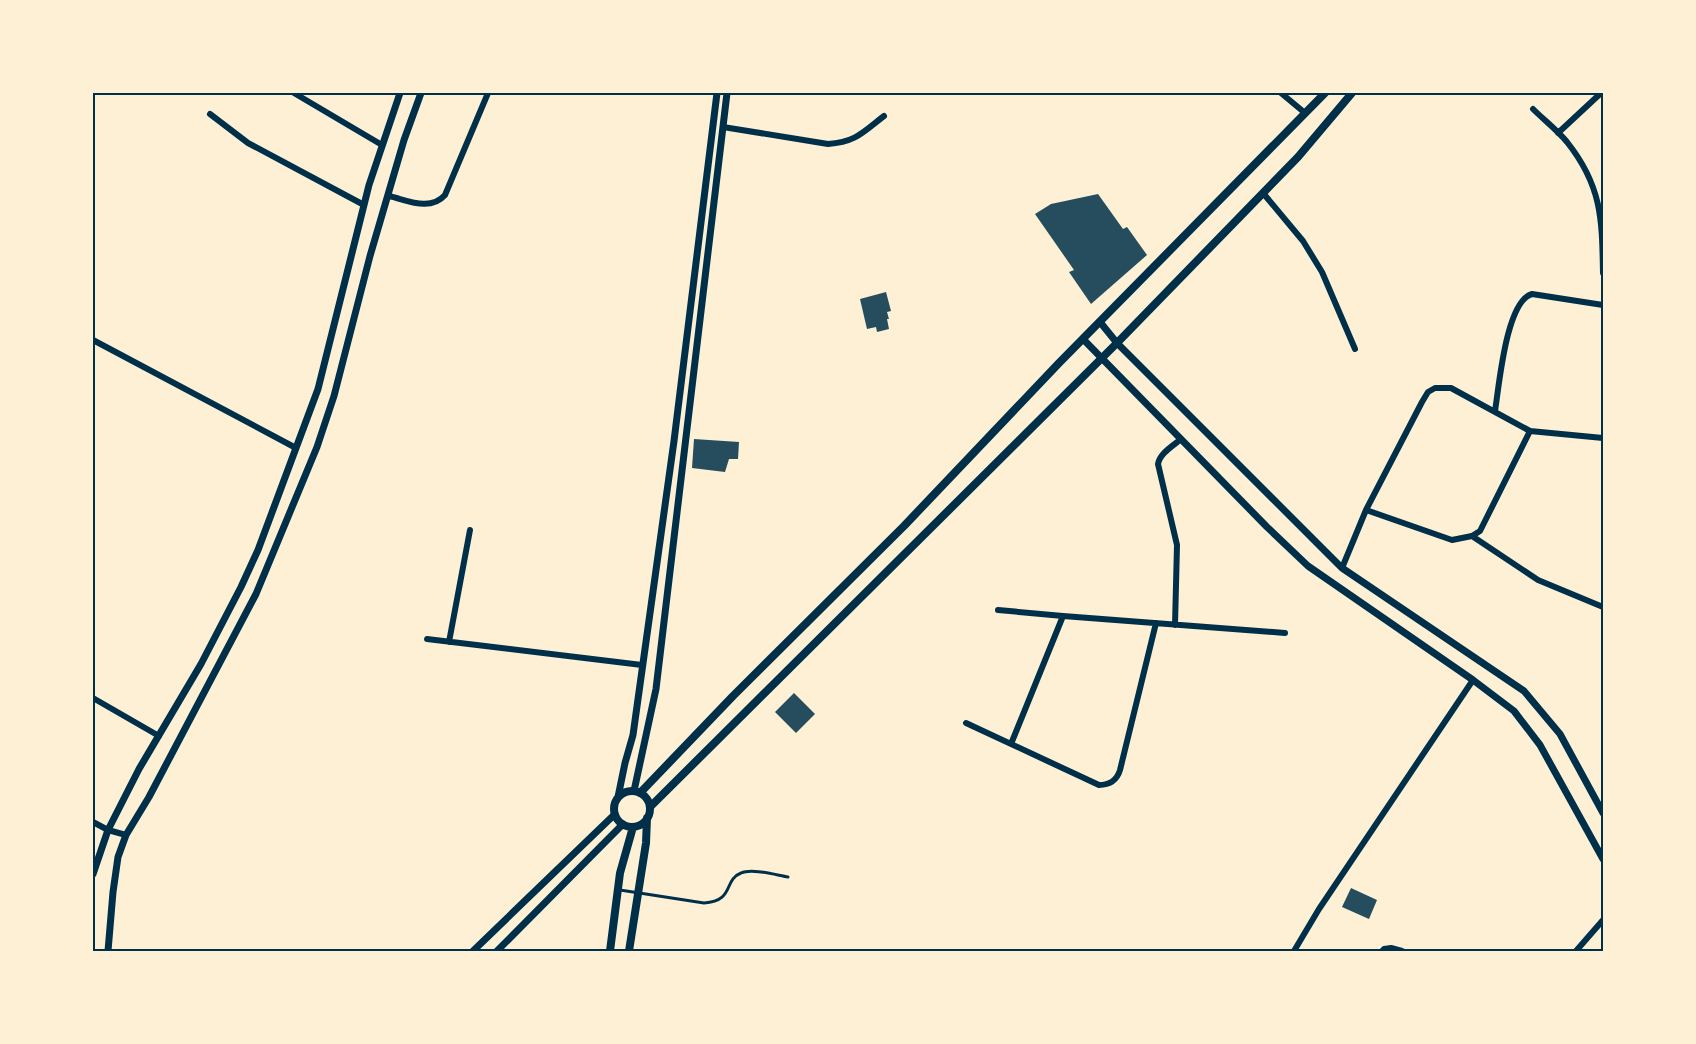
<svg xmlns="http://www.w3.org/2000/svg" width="1696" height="1044" font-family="'Roboto Condensed',sans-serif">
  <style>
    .building { fill: #264d5e }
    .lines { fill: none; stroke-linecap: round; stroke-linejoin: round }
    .service { stroke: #003049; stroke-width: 3 }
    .minor { stroke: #003049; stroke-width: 6 }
    .tertiary { stroke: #003049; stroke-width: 7 }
    .secondary { stroke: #003049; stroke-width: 8 }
    .neatline { fill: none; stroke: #003049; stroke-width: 2 }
  </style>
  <rect width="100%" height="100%" fill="#fdf0d5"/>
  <path class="building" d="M1098,194L1123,229L1127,227L1147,255L1091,304L1069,272L1074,270L1035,214L1051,204Z
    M886,292L891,311L887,312L889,319H887L889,329L877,332L876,327L867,329L860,299Z
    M694,439L739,442L738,459H729L725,472L692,468Z
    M794,693L815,714L796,733L775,712Z
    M1351,888L1377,900L1369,919L1342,907Z"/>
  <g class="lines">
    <path class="service" d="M620,890L704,903C735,901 723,880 741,873C752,868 776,875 788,877"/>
    <path class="minor" d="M294,93L382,145
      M1281,93L1305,113
      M1533,109C1544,120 1557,130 1567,142C1602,186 1602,219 1603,273
      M210,114L248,143L364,205
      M723,127L828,144C856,142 863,132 884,116
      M1558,133L1601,93
      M1263,193L1303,241L1322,272L1355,349
      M389,196C407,200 430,212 445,195L488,93
      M93,340L296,448
      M1495,411C1499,387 1506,301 1532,294L1603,305
      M1366,510L1452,540L1472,536L1480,531L1530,431
      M1472,536L1538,580L1603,607
      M1342,568L1366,510L1422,402L1428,392L1435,388H1451L1530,431L1603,438
      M998,610L1063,616L1285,633
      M1175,625L1177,545L1158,464C1160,453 1173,446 1181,439
      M427,639L642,665
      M449,642L470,530
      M93,698L159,736
      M966,723L1099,785C1110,785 1117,780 1120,770L1156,623
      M1011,744L1063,616
      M93,822L108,830L126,835
      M1294,951L1319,909L1473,680
      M1382,951L1384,949L1391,948L1402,951
      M1576,951L1603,920"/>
    <path class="tertiary" d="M1100,322L1117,343L1342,568L1524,691L1560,734L1603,813
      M1083,339L1267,527L1308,566L1473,680L1514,711L1540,745L1603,859
      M634,791L656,689L727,93
      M618,797L625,763L633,735L674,441L717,93
      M93,874L108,830L139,769L201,664L241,587L258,550L318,389L369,185L400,93
      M108,951L113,892L118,857L126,835L149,797L256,594L317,447L334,396L370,256L404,140L421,93
      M473,951L615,814
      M497,951L623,824"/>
    <path class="secondary" d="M614 809a18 18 0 1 1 36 0a18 18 0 1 1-36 0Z
      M640,793L733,696L904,526L1059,363L1325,93
      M650,807L1117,343L1298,157L1352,93
      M610,951L620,873L633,827
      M629,951L646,843L647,818"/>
  </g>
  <rect width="1696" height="1044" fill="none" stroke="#fdf0d5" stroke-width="189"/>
  <rect x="94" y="94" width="1508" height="856" class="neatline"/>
</svg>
